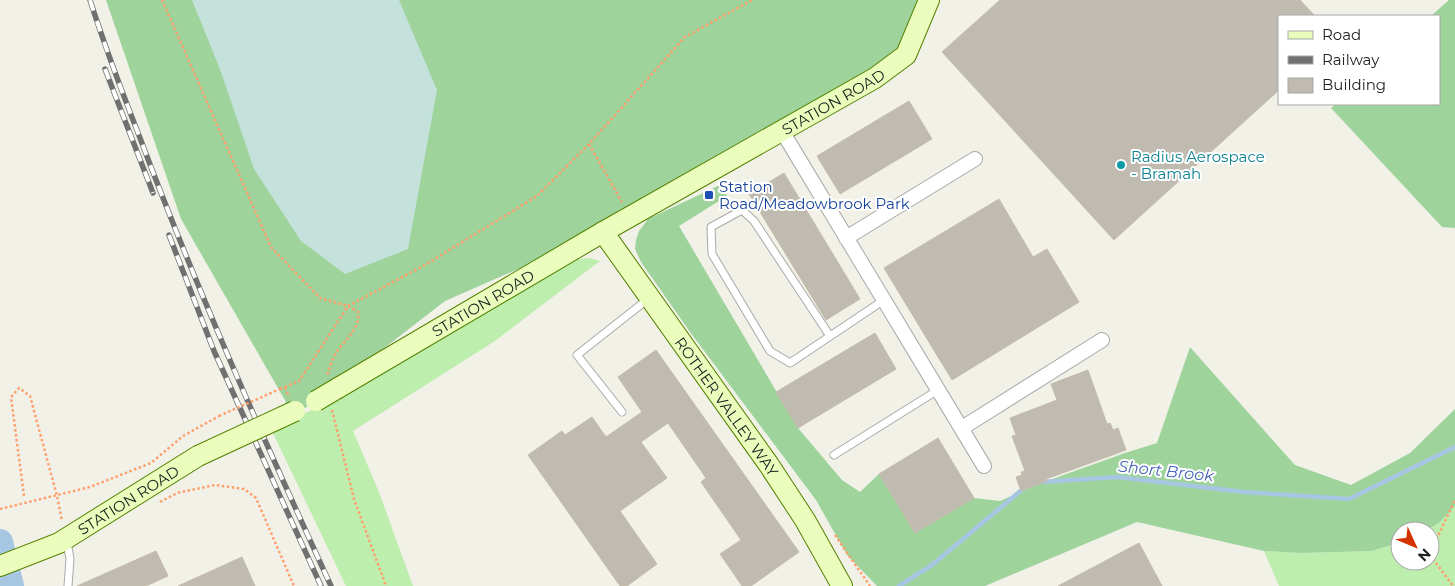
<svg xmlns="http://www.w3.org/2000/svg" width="1455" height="586" font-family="Montserrat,sans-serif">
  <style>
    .grass { fill: #bdeead }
    .forest { fill: #9ed39b }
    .wetland { fill: #c5e1db }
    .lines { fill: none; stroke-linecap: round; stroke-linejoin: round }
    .stream { stroke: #a7c6e2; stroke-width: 4.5 }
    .river { stroke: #a7c6e2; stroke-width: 26 }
    .building { fill: #c0bbb1; stroke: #c5bcaa }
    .lane-casing { stroke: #a9a9a9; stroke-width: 9 }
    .street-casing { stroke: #a9a9a9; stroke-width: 16 }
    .secondary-casing { stroke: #548200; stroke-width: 22 }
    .path { stroke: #ff9f6d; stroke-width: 2.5; stroke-dasharray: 2.5 2.5; stroke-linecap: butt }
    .lane { stroke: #fff; stroke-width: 7 }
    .street { stroke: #fff; stroke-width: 14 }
    .secondary { stroke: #eafdbc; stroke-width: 20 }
    .rail-casing { stroke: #707070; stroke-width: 5.5 }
    .rail { stroke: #fff; stroke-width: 4; stroke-dasharray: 11; stroke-linecap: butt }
    .secondary-bridge-casing { stroke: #548200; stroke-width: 22; stroke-linecap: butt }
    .path-bridge { stroke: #ff9f6d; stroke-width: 2.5; stroke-dasharray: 2.5 2.5; stroke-linecap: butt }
    .secondary-bridge { stroke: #eafdbc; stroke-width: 20 }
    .culture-dot { fill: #0f9aa8; stroke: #fff; stroke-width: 2 }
    .transit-dot { fill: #1a4fb4; stroke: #fff; stroke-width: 2 }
    .labels { text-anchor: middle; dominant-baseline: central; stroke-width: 4; stroke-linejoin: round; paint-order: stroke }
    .street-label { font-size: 15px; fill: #222; stroke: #fff }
    .culture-label { font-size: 15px; fill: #0d838f; stroke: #fff; text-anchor: start }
    .transit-label { font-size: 15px; fill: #164399; stroke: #fff; text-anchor: start }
    .water-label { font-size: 16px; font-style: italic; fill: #4865b8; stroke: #fff }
  </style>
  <rect width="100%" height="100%" fill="#f2f1e8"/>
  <path class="grass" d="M589,258L600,261L495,341L353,431L379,492L413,586H346L271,429L335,399L554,271L579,259Z
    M1455,506V586H1279L1264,551L1301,553L1372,551L1400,542V561H1430V531H1426L1440,522Z"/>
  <path class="forest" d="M106,0H929L906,55L603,232L445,301L316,401L271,429L286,402L181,219Z
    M1449,0H1455V228L1442,227L1331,108L1336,104H1439V16H1431Z
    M720,185L727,196L679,226L798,428L842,480L860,492L879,474L915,533L974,498L1000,501L1044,482L1125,453L1157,443L1190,347L1295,465L1351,485L1410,453L1455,409V506L1440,522L1426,531H1400V542L1372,551L1301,553L1264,551L1137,522L985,586H877L847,555L816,500L690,332L641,262L635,249L636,240L639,231L648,219Z"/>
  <path class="wetland" d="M192,0H399L437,90L408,249L345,274L301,241L254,169L221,72Z"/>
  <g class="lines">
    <path class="stream" d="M1042,482L1117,477L1244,492L1349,499L1455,447
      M899,586L932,565L1024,488"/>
    <path class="river" d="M0,542L11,586"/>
  </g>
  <path class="building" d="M1000,0H1300L1315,16H1279V90L1114,240L942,52Z
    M909,101L932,139L840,194L817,156Z
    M784,173L860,299L826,320L749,194Z
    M999,199L1033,257L1047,249L1079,302L952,380L884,268Z
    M875,333L896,369L798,428L776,392Z
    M656,350L799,552L751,586H742L720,554L741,540L701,482L706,478L668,423L641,442L667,478L620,511L657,564L627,586H620L528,455L562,431L565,435L592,417L606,437L642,412L618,377Z
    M1088,370L1107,424L1110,423L1113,430L1118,428L1126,450L1046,479L1047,481L1021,491L1016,477L1022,475L1021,472L1025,471L1012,436L1016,435L1010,418L1057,400L1051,384Z
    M938,438L974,498L915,533L879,474Z
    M1139,543L1162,586H1058Z
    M156,551L168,576L146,586H77Z
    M242,557L255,586H178Z"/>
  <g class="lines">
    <g class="lane-casing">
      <path id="lane" d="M830,336L754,221L742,210L711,227L712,254L770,351L790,363L884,300
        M622,412L577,355L648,299
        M834,455L938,390
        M67,542L70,559L68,586"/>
    </g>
    <g class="street-casing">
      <path id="street" d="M782,131L984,466
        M846,238L975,159
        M962,428L1102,340"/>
    </g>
    <g class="secondary-casing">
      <g id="secondary">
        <path id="s1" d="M603,232L769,465L805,520L842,586"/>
        <path id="s2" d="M338,388L603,232L875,78L906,55L929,0"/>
        <path id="s3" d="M0,566L59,543L198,456"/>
      </g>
    </g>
    <path class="path" d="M162,0L271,247L320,298L348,306L358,312C361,327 344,341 336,353C332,359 330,368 327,375
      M589,144L622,202
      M285,387L289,397
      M280,389L299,381L348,306L425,265L537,196L589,144L685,37L752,0
      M332,410L354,499L386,586
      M24,496L11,397L19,388L30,396L57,496L62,521
      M160,502L177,493L215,485L244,489L256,498L294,586
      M0,509L90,487L151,463L183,436L219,416
      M835,535L870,586
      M1430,553L1455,500
      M1430,555L1453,586"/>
    <use href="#lane" class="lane"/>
    <use href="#street" class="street"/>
    <use href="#secondary" class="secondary"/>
    <g class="rail-casing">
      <path id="rail" d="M90,0C105,47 122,92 140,138C197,290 263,438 331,586
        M105,69L153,193
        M169,235L214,351L321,586"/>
    </g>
    <use href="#rail" class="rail"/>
    <g class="secondary-bridge-casing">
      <path id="secondary-bridge" d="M316,401L338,388
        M198,456L295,411"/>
    </g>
    <path class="path-bridge" d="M219,416L280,389"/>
    <use href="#secondary-bridge" class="secondary-bridge"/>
  </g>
  <circle class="culture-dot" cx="1121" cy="165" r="5"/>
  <rect class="transit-dot" x="704" y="190" width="10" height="10" rx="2.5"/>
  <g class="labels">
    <g class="street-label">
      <text stroke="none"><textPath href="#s2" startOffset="572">STATION ROAD</textPath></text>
      <text stroke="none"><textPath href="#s2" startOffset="168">STATION ROAD</textPath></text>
      <text stroke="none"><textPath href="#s1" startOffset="214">ROTHER VALLEY WAY</textPath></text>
      <text stroke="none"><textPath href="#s3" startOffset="145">STATION ROAD</textPath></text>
    </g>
    <g class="culture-label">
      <text x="1131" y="156">Radius Aerospace<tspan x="1131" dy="17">- Bramah</tspan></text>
    </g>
    <g class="transit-label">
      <text x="719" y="186">Station<tspan x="719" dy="17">Road/Meadowbrook Park</tspan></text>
    </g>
    <g class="water-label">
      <text transform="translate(1166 471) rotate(6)">Short Brook</text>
    </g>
  </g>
  <rect x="1278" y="15" width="162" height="90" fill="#ffffff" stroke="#a7a7a7"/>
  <rect x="1288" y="31" width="25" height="8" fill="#eafdbc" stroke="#a7a7a7"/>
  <text x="1322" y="40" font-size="15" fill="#222222">Road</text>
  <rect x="1288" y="56" width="25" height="8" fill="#707070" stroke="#a7a7a7"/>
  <text x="1322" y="65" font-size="15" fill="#222222">Railway</text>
  <rect x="1288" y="78" width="25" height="15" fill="#c0bbb1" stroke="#a7a7a7"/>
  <text x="1322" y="90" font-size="15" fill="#222222">Building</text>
  <g transform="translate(1415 546) rotate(134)"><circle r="24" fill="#ffffff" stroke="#a7a7a7"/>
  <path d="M0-4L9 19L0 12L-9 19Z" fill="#d43300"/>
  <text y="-8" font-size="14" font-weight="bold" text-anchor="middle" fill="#222222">N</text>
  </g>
</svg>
